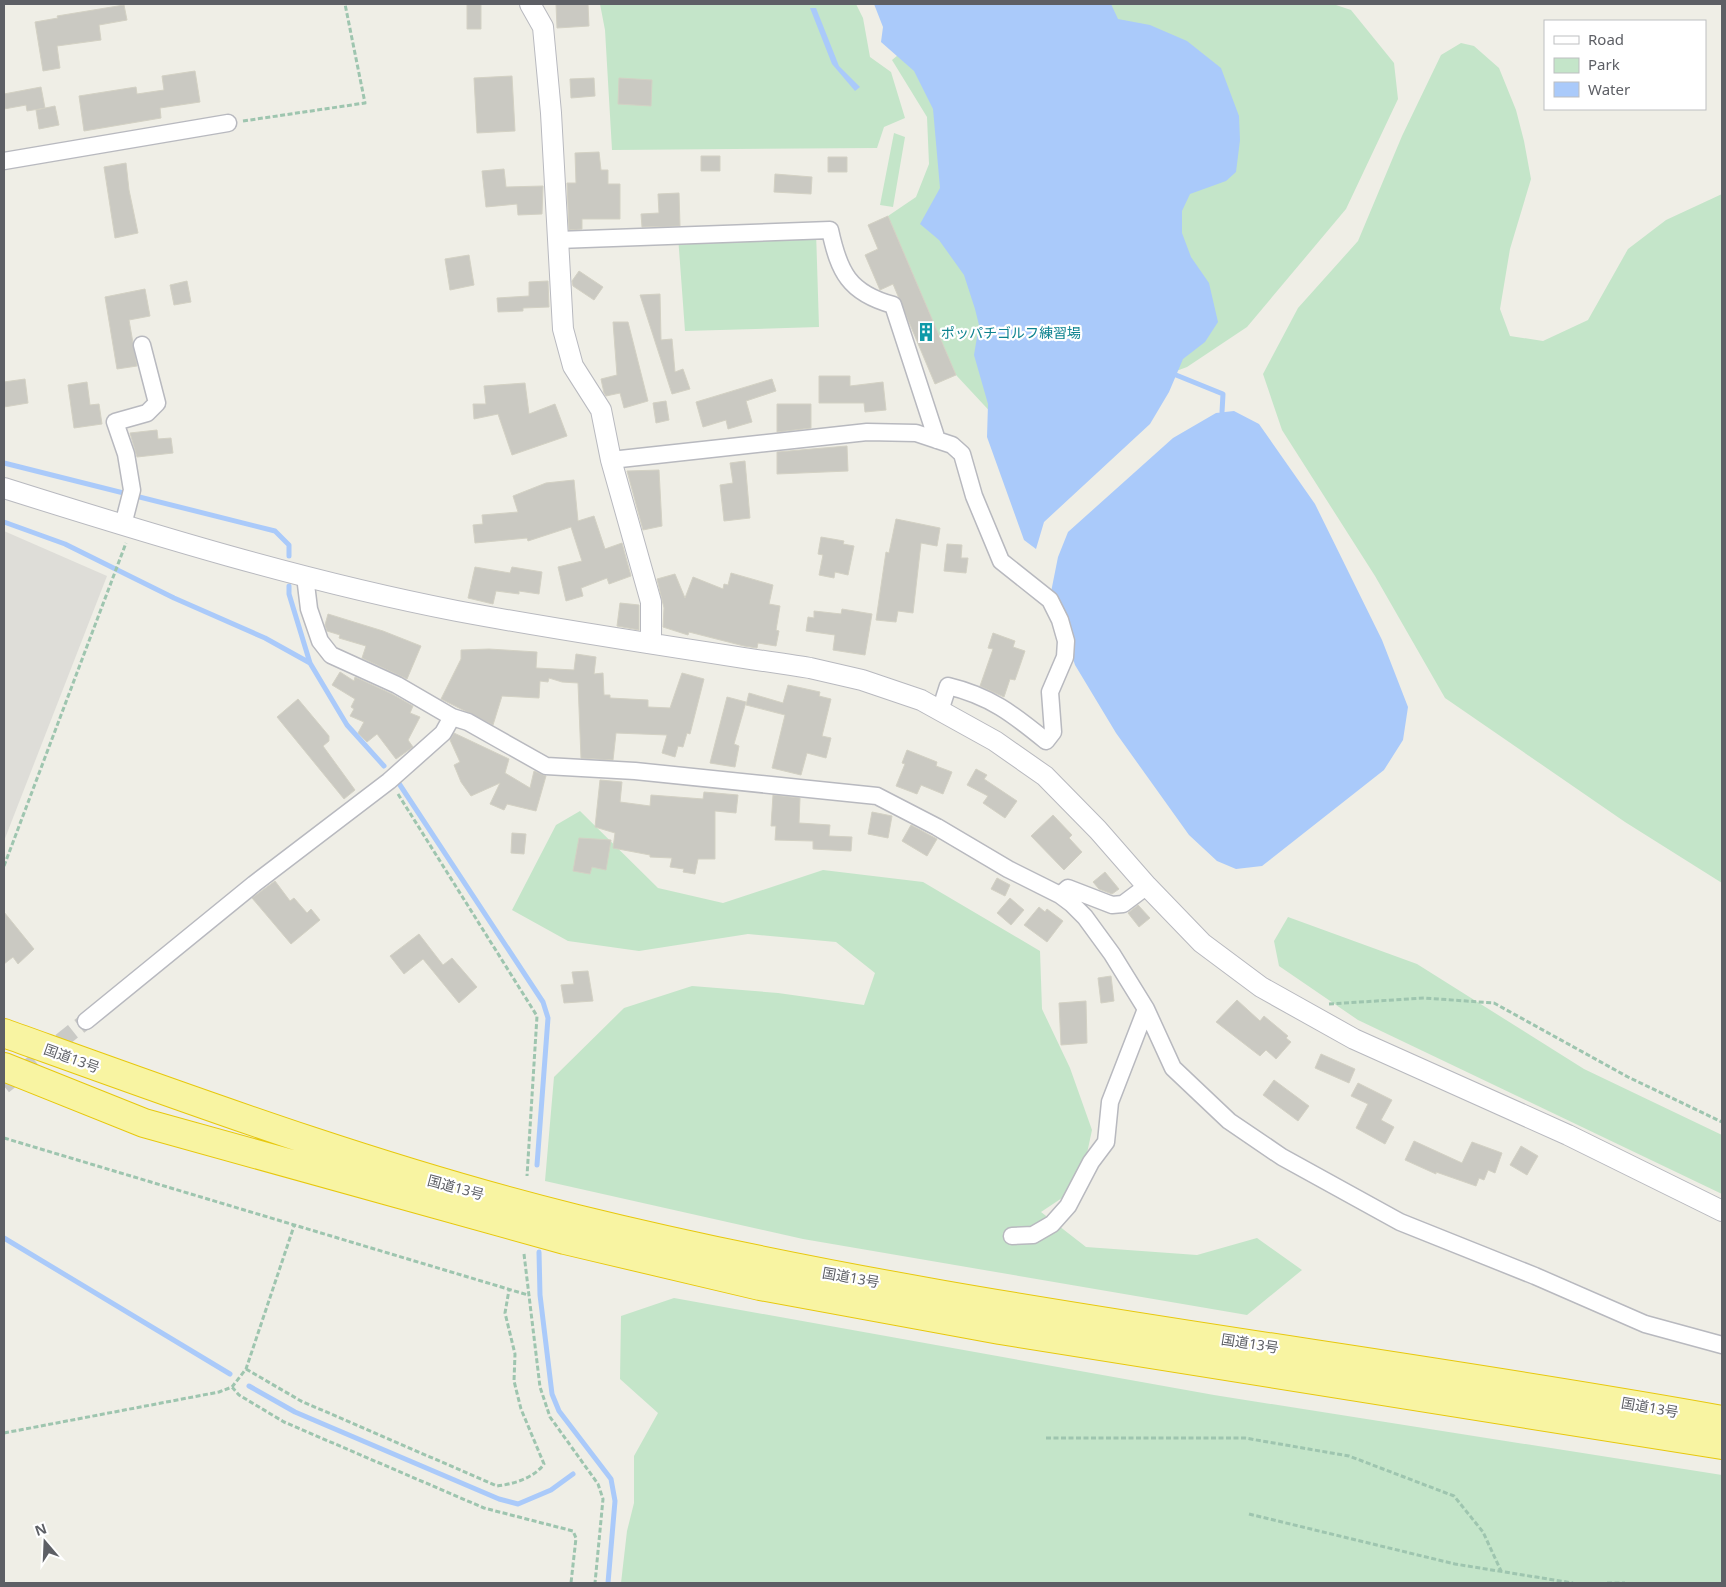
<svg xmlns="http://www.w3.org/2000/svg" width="1726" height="1587" font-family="'Noto Sans','Noto Sans JP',sans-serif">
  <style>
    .industrial { fill: #deddd8 }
    .green { fill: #c4e5c9 }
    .water { fill: #aacafa }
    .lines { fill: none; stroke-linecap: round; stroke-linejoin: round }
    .stream { stroke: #aacafa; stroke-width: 5 }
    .building { fill: #cac9c2; stroke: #d3d1c4 }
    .minor-tunnel { stroke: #cacac6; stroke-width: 16; stroke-dasharray: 16 8; stroke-linecap: butt }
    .minor-casing { stroke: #b8b9bf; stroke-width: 19 }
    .tertiary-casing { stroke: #b8b9bf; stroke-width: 22 }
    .trunk-casing { stroke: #e7c80d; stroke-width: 30 }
    .path { stroke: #9ec5af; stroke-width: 3; stroke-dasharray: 5 2.5; stroke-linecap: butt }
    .minor { stroke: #fff; stroke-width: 16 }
    .tertiary { stroke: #fff; stroke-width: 20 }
    .trunk { stroke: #f8f4a2; stroke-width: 28 }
    .labels { text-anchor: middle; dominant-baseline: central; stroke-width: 4.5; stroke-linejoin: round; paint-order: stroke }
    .culture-label { font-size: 14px; fill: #0d838f; stroke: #fff; text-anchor: start }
    .street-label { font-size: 14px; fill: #5d5f65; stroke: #fff }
  </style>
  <rect width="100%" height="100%" fill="#efeee6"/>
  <path class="industrial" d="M4,531L107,576L4,841Z"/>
  <path class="green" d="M600,4H856L863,18L870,57L891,72L905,118L884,127L877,148L612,150L605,30Z
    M1026,4H1333L1351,10L1394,63L1398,99L1346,209L1247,327L1187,367L1010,433L956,375L888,216L916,197L929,164L927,117L892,60L920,37Z
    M1461,43L1474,46L1499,68L1516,110L1524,141L1531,179L1510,249L1500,309L1510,336L1543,341L1588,320L1628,249L1666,220L1722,194V883L1625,822L1445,698L1375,576L1282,430L1263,374L1298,308L1358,241L1402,136L1441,55Z
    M894,133L905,137L893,207L880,205Z
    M816,231L819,327L685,331L678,236Z
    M580,811L658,888L723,903L823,870L923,882L1040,951L1042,1009L1070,1068L1092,1130L1080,1186L1041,1212L1086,1247L1197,1255L1257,1238L1302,1270L1247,1315L803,1239L545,1181L554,1077L624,1008L692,986L778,993L864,1005L875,973L836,942L748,934L639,951L568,941L512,910L556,825Z
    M1288,917L1417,964L1584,1069L1722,1135V1194L1358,1020L1279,966L1274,941Z
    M674,1298L1214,1395L1722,1475V1583H621L627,1531L634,1503V1456L658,1413L620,1379L621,1316Z"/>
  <path class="water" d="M874,4H1111L1118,19L1150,25L1187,41L1221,68L1239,116L1240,140L1236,172L1226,181L1190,194L1182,211V233L1191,257L1209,283L1218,322L1205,342L1183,359L1169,392L1150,424L1044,522L1036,549L1024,540L987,437L988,404L974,355L979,325L975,309L964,275L939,240L920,224L940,188L933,109L914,71L881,42L883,27Z
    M810,8H816L839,66L860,87L855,91L832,64Z
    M1234,411L1259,424L1315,504L1382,640L1408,707L1403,740L1384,770L1262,866L1236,869L1217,861L1189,835L1116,733L1075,665L1051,592L1058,557L1068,532L1173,438L1216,413Z"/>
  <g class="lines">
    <path class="stream" d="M1176,375L1223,394L1222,412
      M4,463L275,531L289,545V556
      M4,522L65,544L174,598L265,638L310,663
      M289,586V594L310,663L347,725L384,766
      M398,782L543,1002L548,1018L537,1165
      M4,1238L230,1374
      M539,1252L540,1295L552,1394L559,1411L611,1479L615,1501L608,1583
      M249,1386L295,1412L499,1499L518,1504L551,1490L573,1474"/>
  </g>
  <path class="building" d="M467,4H481V29H467Z
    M556,4H588L589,26L557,28Z
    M124,5L127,20L99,25L101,40L57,46L60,68L43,71L35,22L58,18L57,16Z
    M195,71L200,102L160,108L161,118L84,131L79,96L136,87L137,94L164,90L162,76Z
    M512,76L515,131L477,133L474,78Z
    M594,78L595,96L571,98L570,79Z
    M619,78L652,80L651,106L618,104Z
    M41,87L45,108L27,111L26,105L4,109V94Z
    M55,106L59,125L39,129L36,110Z
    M599,152L601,170H608V184H620V219H582V229L569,230L567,183H576L575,153Z
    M701,156H720V171H701Z
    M828,157H847V172H828Z
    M126,163L129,190L138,233L115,238L104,167Z
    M504,169L506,187L543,186L542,214L518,215L517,204L486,207L482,171Z
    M775,174L812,177L811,194L774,192Z
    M679,193L680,226L642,227L641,214L659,213L658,194Z
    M888,216L956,375L935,384L893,284L880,290L865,255L878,249L868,225Z
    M469,255L474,285L450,290L445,259Z
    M579,271L603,287L594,300L573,286L572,281Z
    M187,281L191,302L174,305L170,285Z
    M548,281L549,307L523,308V311L498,312L497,298L529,296V282Z
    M145,289L150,316L129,320L137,366L117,369L105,297Z
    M660,294L661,340L672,339L675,372L683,369L690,389L672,394L640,295Z
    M613,322H628L648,401L624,408L620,393L606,396L604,393L601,379L617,375Z
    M819,376H850V386L883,382L886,410L865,412L864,403H819Z
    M25,379L28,403L4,407V382Z
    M772,379L776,391L746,401L752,422L728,429L726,420L703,427L696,402Z
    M87,382L90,405L99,404L102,424L74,428L68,385Z
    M525,383L529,414L555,404L567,436L512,455L498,414L474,419L473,404H486L484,386Z
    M666,401L669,420L656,423L653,403Z
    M777,404H811V428L777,432Z
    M157,430L158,439L171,438L173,453L137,457L130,433Z
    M847,446L848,471L777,474V452Z
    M745,461L750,518L724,521L720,485L733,483L730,463Z
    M659,470L662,526L643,530L627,471Z
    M574,480L578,521L594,516L605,549L622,543L631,576L609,584L607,578L581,588L583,596L566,601L558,567L582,561L571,527L528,541L527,538L475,543L473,525L483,524L482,515L518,512L513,496L546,483Z
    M896,519L940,528L937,546L921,543L913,613L898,611L896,622L876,620L886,552L889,553Z
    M821,537L844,541L843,544L854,546L848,575L835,572L834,578L819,575L823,555L818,554Z
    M947,544L962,545L961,558H968L966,573L944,571Z
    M475,567L510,573L512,567L542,572L539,594L519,591V594L496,591L493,604L468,598Z
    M731,573L773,585L769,604L780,606L776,630L779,631L776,646L758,643L757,648L744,646L689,632L688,635L663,627L664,608L657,579L675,574L685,598L693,577L723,589L724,584L728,585Z
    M620,603L639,605V630L617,626Z
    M842,609L872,614L865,655L833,650L835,635L806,631L808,617L814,618V611L841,614Z
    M328,614L383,631L421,646L407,679L362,658L366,646L339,638L340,635L327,631L325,625Z
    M993,633L1015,641L1013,647L1025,651L1015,680L1010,679L1004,697L980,686L993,649L988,648Z
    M489,649L537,652L536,668L574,670L576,654L596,657L594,674L603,673L604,695H610V698L648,700V707L670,708L682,673L704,679L690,734L687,733L683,747L678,746L675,757L662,753L667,735L616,733L613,760L581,758L578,683L562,682L549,678L548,682L540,681L539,698L502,696L493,725L441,699L461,659V650Z
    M340,672L354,681L355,677L392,694L413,706L410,713L420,717L408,740L413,747L396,759L377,734L367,742L358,733L364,722L350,716L354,709L351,707L355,699L332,685Z
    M788,685L820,692L819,696L831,699L822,736L831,738L826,758L807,753L801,775L772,768L785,715L746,705L749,693L783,703Z
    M727,697L746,702L734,744L739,746L735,767L710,763Z
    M298,699L329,736V741L323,746L355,790L344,799L277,717Z
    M454,733L509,759L505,773L530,788L534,771L546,776L536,811L507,804L504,810L490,804L500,783L471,796L461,782L454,765L460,762L450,740Z
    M907,750L937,762L936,766L952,772L943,794L921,785L917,794L896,786L905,764L902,763Z
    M976,769L987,775L984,779L1017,801L1005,818L983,803L988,796L967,785Z
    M600,780L622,782L620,802L650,806L651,795L703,799L704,792L738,795L736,813L715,811V859H698L695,874L683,872L684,869L670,867L672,858L650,857V855L613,848L615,833L595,827Z
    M773,795L800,798L799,823L830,825L829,836L852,837L851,851L813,849V841L775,840L776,826H771Z
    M872,812L892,816L888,838L868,834Z
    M1053,815L1072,835L1069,838L1082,852L1064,870L1031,836Z
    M911,825L937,839L927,856L902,841Z
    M512,833L526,834L524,854L511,853Z
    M579,838L611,840L606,870L592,867L590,874L573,871Z
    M1105,872L1119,889L1112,894L1099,889L1093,882Z
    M997,878L1010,885L1005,896L991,889Z
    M275,881L290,901L294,898L307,913L311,909L320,920L291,944L252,898Z
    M1010,898L1024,910L1011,925L997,913Z
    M1138,905L1150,918L1139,927L1128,913Z
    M1039,907L1045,912L1047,909L1063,921L1047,942L1024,925Z
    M4,912L34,949L18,964L13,957L4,964Z
    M419,934L443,965L452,958L477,987L459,1003L423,959L404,974L390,956Z
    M588,971L593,1001L564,1003L561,985L574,984L572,972Z
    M1111,976L1114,1001L1101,1003L1098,978Z
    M1237,1000L1260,1021L1264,1016L1288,1036L1286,1038L1291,1042L1276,1059L1266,1050L1260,1056L1216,1022Z
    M1086,1001L1087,1043L1061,1045L1059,1003Z
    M1321,1054L1355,1069L1349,1083L1315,1068Z
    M1274,1080L1309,1106L1298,1121L1263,1095Z
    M1358,1083L1392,1100L1381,1120L1394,1127L1385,1144L1356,1128L1368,1104L1351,1096Z
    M1414,1141L1462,1163L1472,1142L1502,1153L1495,1173L1488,1170L1484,1180L1479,1178L1476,1186L1436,1172V1174L1405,1160Z
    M1521,1146L1538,1156L1527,1175L1510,1165Z"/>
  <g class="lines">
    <path class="minor-tunnel" d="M4,1086L86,1021"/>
    <g class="minor-casing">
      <path id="minor" d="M4,161L228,123
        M558,240L830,230C839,272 849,293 893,305L937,440
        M611,460L867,432L916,433L952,445L962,454L974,496L1001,561L1050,600L1060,620L1066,641L1065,657L1050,692L1053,732L1046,741C1013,714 990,696 948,686L940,711
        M123,525L132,490L126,454L115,422L147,413L157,403L142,345
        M452,717L468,722L546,766L635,771L877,796L937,827L1008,869L1060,895L1072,904L1085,917L1112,954L1146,1009L1173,1068L1229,1121L1282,1157L1400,1222L1535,1276L1645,1324L1722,1345
        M1060,895L1068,888L1112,905L1123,904L1147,886
        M86,1021L254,884L389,781L443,733L452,717L397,685L331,655L320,641L309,609L305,576
        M1012,1236L1033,1235L1052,1224L1068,1206L1091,1162L1106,1142L1110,1102L1146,1009"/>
    </g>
    <g class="tertiary-casing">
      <path id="tertiary" d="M530,4L543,27L551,113L563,329L573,366L601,410L611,460L651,602V643
        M4,488C153,535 303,581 457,611C574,633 692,650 810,668L862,680L921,700L995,741L1045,776L1098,830L1147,886L1202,943L1261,987L1354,1039L1568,1135L1722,1211"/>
    </g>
    <g class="trunk-casing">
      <path id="trunk" d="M4,1033C193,1101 382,1171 577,1219C954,1312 1341,1351 1722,1420
        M4,1067L144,1123L565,1240L760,1286L1000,1330L1722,1445"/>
    </g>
    <path class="path" d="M243,121L365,103L345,4
      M398,794L537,1016L527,1176
      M4,866L126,543
      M1329,1004L1424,998L1494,1003L1628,1077L1722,1122
      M4,1138L528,1295
      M524,1254L540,1387L550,1417L598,1484L603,1499L595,1583
      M246,1369L301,1401L497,1486C514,1484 534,1478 544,1464L521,1409L514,1381L515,1354L505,1313L509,1290
      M232,1387L239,1395L284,1422L484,1508L573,1531L576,1538L571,1583
      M4,1433L219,1392L232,1387L246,1369L294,1226
      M1046,1438H1245L1349,1456L1454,1496L1483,1532L1501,1571
      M1249,1514L1455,1564L1573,1583
      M1607,1583H1625"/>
    <use href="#minor" class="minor"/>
    <use href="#tertiary" class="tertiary"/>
    <use href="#trunk" class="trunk"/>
  </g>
  <defs>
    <g id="building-bare" transform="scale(1.5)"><path d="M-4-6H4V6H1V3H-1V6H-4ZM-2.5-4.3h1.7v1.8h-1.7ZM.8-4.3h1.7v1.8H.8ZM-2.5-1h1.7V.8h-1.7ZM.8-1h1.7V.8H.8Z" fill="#0f9aa8" stroke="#fff" stroke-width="2.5" paint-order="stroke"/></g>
  </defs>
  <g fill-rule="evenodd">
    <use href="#building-bare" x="926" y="332"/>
  </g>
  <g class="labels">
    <g class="culture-label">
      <text x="941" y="332">ポッパチゴルフ練習場</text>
    </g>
    <g class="street-label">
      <text transform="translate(72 1058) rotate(20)">国道13号</text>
      <text transform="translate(456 1187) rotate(15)">国道13号</text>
      <text transform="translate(851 1277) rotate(10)">国道13号</text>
      <text transform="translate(1250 1343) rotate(9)">国道13号</text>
      <text transform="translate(1650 1407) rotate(10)">国道13号</text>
    </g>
  </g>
  <rect width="1726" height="1587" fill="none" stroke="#5d5f65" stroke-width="10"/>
  <rect x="1544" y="20" width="162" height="90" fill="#ffffff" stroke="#bebfc1"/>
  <rect x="1554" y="36" width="25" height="8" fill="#ffffff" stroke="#bebfc1"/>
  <text x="1588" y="45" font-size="15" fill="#5d5f65">Road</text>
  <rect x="1554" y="58" width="25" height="15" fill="#c4e5c9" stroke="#bebfc1"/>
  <text x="1588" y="70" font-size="15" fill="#5d5f65">Park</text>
  <rect x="1554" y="82" width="25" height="15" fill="#aacafa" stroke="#bebfc1"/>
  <text x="1588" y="95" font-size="15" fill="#5d5f65">Water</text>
  <g transform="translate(45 1542) rotate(341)" stroke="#ffffff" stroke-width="4" paint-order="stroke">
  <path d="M0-4L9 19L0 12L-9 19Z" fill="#5d5f65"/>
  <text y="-8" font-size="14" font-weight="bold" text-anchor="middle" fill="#5d5f65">N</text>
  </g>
</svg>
